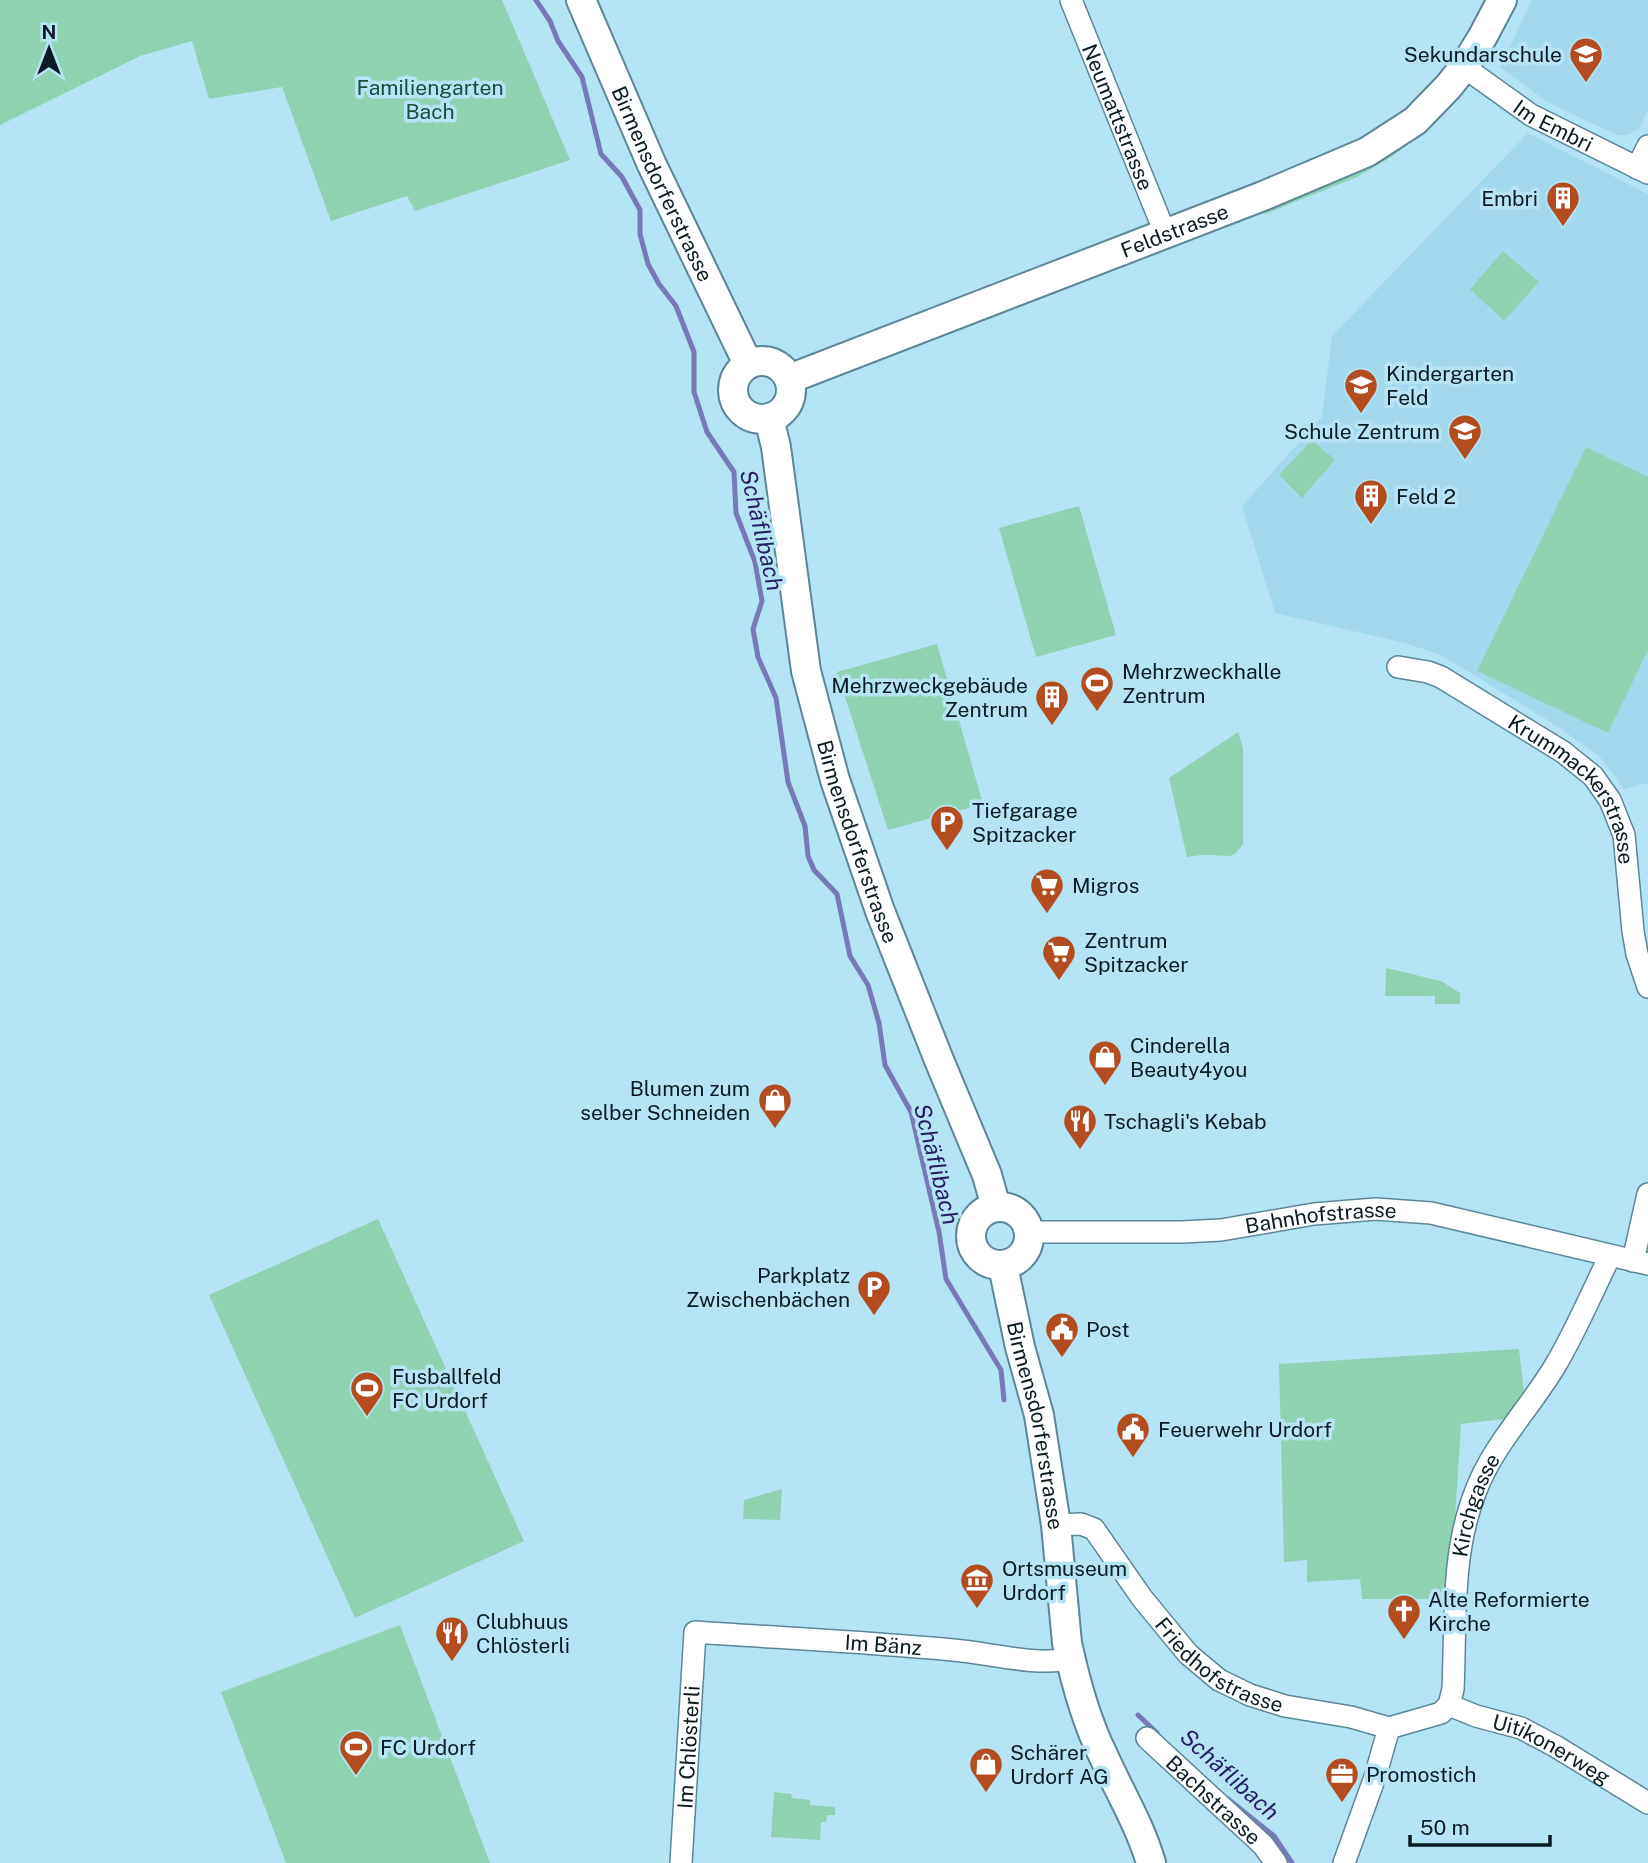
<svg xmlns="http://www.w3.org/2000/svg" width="1648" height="1863" font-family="'Public Sans',sans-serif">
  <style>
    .built { fill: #a2d9ed }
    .green { fill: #8ed3b1 }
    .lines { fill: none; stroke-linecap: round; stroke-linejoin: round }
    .stream { stroke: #7879b7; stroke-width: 5 }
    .minor-casing { stroke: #5b8796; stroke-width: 24 }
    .secondary-casing { stroke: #5b8796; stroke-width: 32 }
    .minor { stroke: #fff; stroke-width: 21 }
    .secondary { stroke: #fff; stroke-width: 28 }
    .labels { text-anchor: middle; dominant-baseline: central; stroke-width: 7; stroke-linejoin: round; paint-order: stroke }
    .poi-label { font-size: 21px; fill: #0a1c22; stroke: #b5e4f5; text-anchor: start }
    .park-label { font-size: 21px; fill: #155139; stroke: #b5e4f5 }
    .street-label { font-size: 21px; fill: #0a1c22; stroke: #b5e4f5 }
    .water-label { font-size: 23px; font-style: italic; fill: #261b65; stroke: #b5e4f5 }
  </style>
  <rect width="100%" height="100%" fill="#b5e4f5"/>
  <path class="built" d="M1532,0H1648V110L1639,129L1627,135H1617L1547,102L1500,67Z
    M1528,133L1648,194V783L1624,789L1600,757L1557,726L1441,655L1405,643L1275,613L1242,506L1322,417L1332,336Z"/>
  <path class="green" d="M0,0H502L570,160L415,211L407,196L331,221L282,87L209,99L192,41L140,56L0,125Z
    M1438,117L1439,119L1393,156L1357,177L1265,214L1260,212L1347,177L1378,161Z
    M1503,251L1539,282L1504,321L1470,289Z
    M1312,440L1335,460L1302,498L1279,475Z
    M1586,447L1648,477V650L1608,733L1477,671Z
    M1079,506L1116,635L1036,657L999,528Z
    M937,644L983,804L888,830L837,672Z
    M1238,732L1243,748V844C1232,861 1228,855 1211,855C1204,854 1195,856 1187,857L1169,778Z
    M1386,968L1441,981L1460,993V1004H1435V996H1385Z
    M378,1219L524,1541L355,1618L209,1295Z
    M1519,1349L1524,1393L1504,1419L1461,1424L1450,1599H1362L1360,1579L1307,1582V1560L1284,1562L1279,1364Z
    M782,1489L780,1520L743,1519L744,1500Z
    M400,1625L490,1863H286L221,1692Z
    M774,1792L791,1794L792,1798L810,1800V1805L835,1807V1815H827L826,1822H821L820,1840L771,1837Z"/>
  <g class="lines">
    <path class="stream" d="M536,0L550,21L558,41L582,77L601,154L622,177L640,210V234L648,264L659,284L676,306L694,352V392L707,432L734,472L736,513L755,562L762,601L753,629L758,657L776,698L788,782L805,826L808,856L814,870L837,894L850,956L868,985L879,1023L885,1065L911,1112L939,1232L946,1279L1001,1370L1004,1400
      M1138,1715L1157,1733
      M1228,1799L1274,1836L1292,1863"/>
    <g class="minor-casing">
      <g id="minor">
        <path id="s1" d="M1071,0L1165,233"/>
        <path id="s2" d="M1464,67L1531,115L1648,173"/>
        <path d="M1637,168L1648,146"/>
        <path id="s3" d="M1398,667L1428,672L1441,677L1563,752L1593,776L1610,800L1624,835L1633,931L1637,954L1648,987"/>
        <path id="s4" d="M1028,1232H1182L1221,1230L1314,1214L1376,1209L1431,1213L1648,1264"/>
        <path d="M1633,1261L1648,1194"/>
        <path id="s5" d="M1056,1525L1081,1524L1094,1529L1142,1598L1188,1654L1219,1680L1250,1695L1285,1706L1351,1717L1389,1728L1441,1713L1449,1705L1453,1689C1456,1624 1451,1554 1475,1493C1492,1446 1530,1408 1555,1366C1576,1331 1592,1292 1610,1256"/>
        <path id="s6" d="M1449,1705L1476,1716L1521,1728L1555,1746L1648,1803"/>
        <path id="s7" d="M1147,1738L1263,1845L1276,1863"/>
        <path id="s8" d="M681,1863L695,1632C781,1638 867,1642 953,1650C991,1653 1032,1666 1071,1659"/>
        <path d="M1344,1863L1375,1777L1389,1728"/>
      </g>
    </g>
    <g class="secondary-casing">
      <g id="secondary">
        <path id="s9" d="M581,0L652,165L748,364"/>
        <circle cx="762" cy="390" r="29"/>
        <path id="s10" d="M789,379L1263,196L1367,152L1415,121L1448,87L1464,67L1483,36L1502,0"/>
        <path id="s11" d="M769,418L776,447L806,671L835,780L880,911L939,1060L987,1175L996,1207"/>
        <circle cx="1000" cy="1236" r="29"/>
        <path id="s12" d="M1003,1266L1020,1347L1039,1415L1056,1525L1067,1643C1075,1680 1086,1721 1103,1755C1119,1791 1140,1825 1151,1863"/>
      </g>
    </g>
    <use href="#minor" class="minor"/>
    <use href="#secondary" class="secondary"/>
  </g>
  <defs>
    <g id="school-pin" transform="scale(1.75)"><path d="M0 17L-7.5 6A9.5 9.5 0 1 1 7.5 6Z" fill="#b34d1f" stroke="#b5e4f5"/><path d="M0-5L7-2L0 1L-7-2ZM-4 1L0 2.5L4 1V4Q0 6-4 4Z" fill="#fff"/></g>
    <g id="building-pin" transform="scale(1.75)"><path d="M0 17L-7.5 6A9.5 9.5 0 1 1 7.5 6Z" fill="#b34d1f" stroke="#b5e4f5"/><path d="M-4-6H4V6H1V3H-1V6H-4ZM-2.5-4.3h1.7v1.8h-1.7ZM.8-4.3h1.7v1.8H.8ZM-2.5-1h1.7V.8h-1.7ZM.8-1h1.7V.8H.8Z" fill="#fff"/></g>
    <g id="stadium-pin" transform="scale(1.75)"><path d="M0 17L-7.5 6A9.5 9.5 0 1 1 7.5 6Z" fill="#b34d1f" stroke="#b5e4f5"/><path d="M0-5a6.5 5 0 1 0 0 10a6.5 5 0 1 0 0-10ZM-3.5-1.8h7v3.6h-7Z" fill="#fff"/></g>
    <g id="parking-pin" transform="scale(1.75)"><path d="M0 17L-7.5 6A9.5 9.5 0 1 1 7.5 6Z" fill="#b34d1f" stroke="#b5e4f5"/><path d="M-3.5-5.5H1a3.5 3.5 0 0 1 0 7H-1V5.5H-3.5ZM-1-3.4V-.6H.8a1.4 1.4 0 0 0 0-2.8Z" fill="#fff"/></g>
    <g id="supermarket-pin" transform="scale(1.75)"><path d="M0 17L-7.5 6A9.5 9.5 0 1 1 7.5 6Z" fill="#b34d1f" stroke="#b5e4f5"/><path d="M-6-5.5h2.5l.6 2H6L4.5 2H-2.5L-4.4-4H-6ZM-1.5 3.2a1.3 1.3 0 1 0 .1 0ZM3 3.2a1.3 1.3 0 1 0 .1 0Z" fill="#fff"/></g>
    <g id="shop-pin" transform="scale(1.75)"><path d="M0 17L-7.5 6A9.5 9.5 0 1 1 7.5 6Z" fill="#b34d1f" stroke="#b5e4f5"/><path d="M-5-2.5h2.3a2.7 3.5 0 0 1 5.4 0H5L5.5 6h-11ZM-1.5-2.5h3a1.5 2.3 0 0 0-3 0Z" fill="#fff"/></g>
    <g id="restaurant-pin" transform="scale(1.75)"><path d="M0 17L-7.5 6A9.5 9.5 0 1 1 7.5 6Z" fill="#b34d1f" stroke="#b5e4f5"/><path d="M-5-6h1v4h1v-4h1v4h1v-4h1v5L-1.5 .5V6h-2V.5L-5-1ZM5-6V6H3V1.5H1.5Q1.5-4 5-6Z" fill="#fff"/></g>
    <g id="civic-pin" transform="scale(1.75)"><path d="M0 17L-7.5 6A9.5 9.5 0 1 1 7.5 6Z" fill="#b34d1f" stroke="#b5e4f5"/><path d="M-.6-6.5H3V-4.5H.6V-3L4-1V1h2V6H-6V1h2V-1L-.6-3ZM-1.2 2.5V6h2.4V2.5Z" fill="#fff"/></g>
    <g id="museum-pin" transform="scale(1.75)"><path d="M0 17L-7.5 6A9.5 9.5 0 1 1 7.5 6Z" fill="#b34d1f" stroke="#b5e4f5"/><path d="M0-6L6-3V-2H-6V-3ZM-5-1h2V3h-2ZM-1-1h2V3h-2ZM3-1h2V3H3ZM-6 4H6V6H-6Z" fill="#fff"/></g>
    <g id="church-pin" transform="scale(1.75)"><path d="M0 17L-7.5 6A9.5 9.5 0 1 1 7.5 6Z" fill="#b34d1f" stroke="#b5e4f5"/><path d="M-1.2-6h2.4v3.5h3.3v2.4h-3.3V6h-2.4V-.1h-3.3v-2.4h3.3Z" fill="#fff"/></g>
    <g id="office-pin" transform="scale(1.75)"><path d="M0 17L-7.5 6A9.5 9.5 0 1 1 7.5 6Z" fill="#b34d1f" stroke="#b5e4f5"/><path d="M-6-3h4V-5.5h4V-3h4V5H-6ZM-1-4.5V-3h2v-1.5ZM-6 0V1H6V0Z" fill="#fff"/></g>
  </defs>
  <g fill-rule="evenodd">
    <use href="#school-pin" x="1586" y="54"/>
    <use href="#building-pin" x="1563" y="198"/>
    <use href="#school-pin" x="1361" y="385"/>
    <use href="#school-pin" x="1465" y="431"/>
    <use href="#building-pin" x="1371" y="496"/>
    <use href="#stadium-pin" x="1097" y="683"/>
    <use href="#building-pin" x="1052" y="697"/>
    <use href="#parking-pin" x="947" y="822"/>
    <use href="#supermarket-pin" x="1047" y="885"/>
    <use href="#supermarket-pin" x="1059" y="952"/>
    <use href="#shop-pin" x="1105" y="1057"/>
    <use href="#shop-pin" x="775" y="1100"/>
    <use href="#restaurant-pin" x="1080" y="1121"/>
    <use href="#parking-pin" x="874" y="1287"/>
    <use href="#civic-pin" x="1062" y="1329"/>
    <use href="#stadium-pin" x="367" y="1388"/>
    <use href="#civic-pin" x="1133" y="1429"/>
    <use href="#museum-pin" x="977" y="1580"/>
    <use href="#church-pin" x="1404" y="1611"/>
    <use href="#restaurant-pin" x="452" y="1633"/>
    <use href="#stadium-pin" x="356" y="1747"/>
    <use href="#shop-pin" x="986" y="1764"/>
    <use href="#office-pin" x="1342" y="1774"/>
  </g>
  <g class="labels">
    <g class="poi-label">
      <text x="1562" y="54" text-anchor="end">Sekundarschule</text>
      <text x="1538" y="198" text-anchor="end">Embri</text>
      <text x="1386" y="373">Kindergarten<tspan x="1386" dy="24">Feld</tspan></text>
      <text x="1440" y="431" text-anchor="end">Schule Zentrum</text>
      <text x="1396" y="496">Feld 2</text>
      <text x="1122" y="671">Mehrzweckhalle<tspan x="1122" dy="24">Zentrum</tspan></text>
      <text x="1028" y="685" text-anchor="end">Mehrzweckgebäude<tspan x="1028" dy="24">Zentrum</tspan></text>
      <text x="972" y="810">Tiefgarage<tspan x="972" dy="24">Spitzacker</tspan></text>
      <text x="1072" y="885">Migros</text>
      <text x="1084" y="940">Zentrum<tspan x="1084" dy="24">Spitzacker</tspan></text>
      <text x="1130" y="1045">Cinderella<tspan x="1130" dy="24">Beauty4you</tspan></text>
      <text x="750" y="1088" text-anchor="end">Blumen zum<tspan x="750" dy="24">selber Schneiden</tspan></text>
      <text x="1104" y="1121">Tschagli's Kebab</text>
      <text x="850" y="1275" text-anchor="end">Parkplatz<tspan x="850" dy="24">Zwischenbächen</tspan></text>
      <text x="1086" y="1329">Post</text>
      <text x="392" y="1376">Fusballfeld<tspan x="392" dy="24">FC Urdorf</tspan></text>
      <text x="1158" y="1429">Feuerwehr Urdorf</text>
      <text x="1002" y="1568">Ortsmuseum<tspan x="1002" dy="24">Urdorf</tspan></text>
      <text x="1428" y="1599">Alte Reformierte<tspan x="1428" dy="24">Kirche</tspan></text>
      <text x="476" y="1621">Clubhuus<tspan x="476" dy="24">Chlösterli</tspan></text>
      <text x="380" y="1747">FC Urdorf</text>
      <text x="1010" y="1752">Schärer<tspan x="1010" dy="24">Urdorf AG</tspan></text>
      <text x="1366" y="1774">Promostich</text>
    </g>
    <g class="park-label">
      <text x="430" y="87">Familiengarten<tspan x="430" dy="24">Bach</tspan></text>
    </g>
    <g class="street-label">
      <text stroke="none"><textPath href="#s1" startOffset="126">Neumattstrasse</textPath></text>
      <text stroke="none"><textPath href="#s2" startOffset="107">Im Embri</textPath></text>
      <text stroke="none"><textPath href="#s9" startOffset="201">Birmensdorferstrasse</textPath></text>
      <text stroke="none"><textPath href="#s10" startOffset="413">Feldstrasse</textPath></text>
      <text stroke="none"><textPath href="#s3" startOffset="224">Krummackerstrasse</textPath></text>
      <text stroke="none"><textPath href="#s11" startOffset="434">Birmensdorferstrasse</textPath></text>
      <text stroke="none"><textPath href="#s4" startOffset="294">Bahnhofstrasse</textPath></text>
      <text stroke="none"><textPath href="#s12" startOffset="163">Birmensdorferstrasse</textPath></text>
      <text stroke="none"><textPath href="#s5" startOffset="682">Kirchgasse</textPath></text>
      <text stroke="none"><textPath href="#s8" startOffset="420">Im Bänz</textPath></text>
      <text stroke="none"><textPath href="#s5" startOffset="228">Friedhofstrasse</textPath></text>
      <text stroke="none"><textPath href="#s8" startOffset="116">Im Chlösterli</textPath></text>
      <text stroke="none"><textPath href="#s6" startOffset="112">Uitikonerweg</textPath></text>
      <text stroke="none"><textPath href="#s7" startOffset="91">Bachstrasse</textPath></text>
    </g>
    <g class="water-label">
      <text transform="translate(762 530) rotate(77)">Schäflibach</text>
      <text transform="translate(937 1164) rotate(76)">Schäflibach</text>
      <text transform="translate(1230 1774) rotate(42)">Schäflibach</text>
    </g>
  </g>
  <g transform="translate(49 49)" stroke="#b5e4f5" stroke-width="5" paint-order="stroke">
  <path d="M0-5L12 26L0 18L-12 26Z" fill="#0a1c22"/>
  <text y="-10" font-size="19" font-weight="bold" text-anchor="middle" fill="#0a1c22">N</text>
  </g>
  <path d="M1410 1835v10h140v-10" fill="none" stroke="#0a1c22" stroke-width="3.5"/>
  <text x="1420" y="1835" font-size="21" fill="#0a1c22" stroke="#b5e4f5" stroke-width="5" paint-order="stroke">50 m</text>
</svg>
